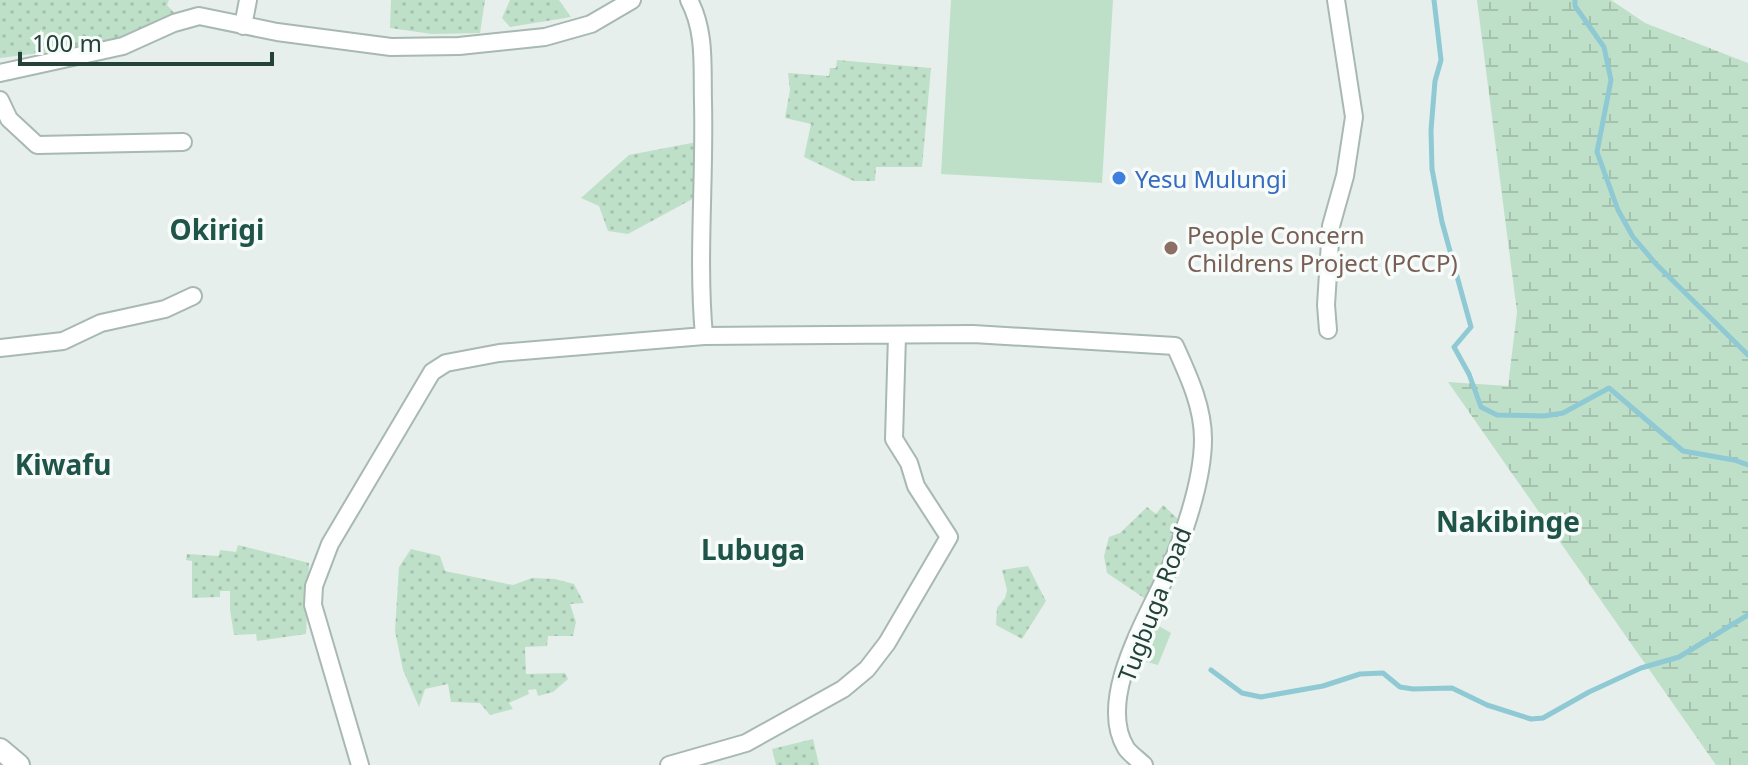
<svg xmlns="http://www.w3.org/2000/svg" width="1748" height="765" font-family="'Noto Sans',sans-serif">
  <style>
    .grass { fill: #bfe0c8 }
    .wetland { fill: url(#wetland-marsh) }
    .park { fill: url(#park-dots) }
    .lines { fill: none; stroke-linecap: round; stroke-linejoin: round }
    .stream { stroke: #8ec9d4; stroke-width: 5 }
    .minor-casing { stroke: #a8b8b2; stroke-width: 20 }
    .tertiary-casing { stroke: #a8b8b2; stroke-width: 24 }
    .minor { stroke: #fff; stroke-width: 16 }
    .tertiary { stroke: #fff; stroke-width: 20 }
    .shop-dot { fill: #3f7fe0; stroke: #f7fbf9; stroke-width: 3 }
    .education-dot { fill: #8d6e63; stroke: #f7fbf9; stroke-width: 3 }
    .labels { text-anchor: middle; dominant-baseline: central; stroke-width: 7; stroke-linejoin: round; paint-order: stroke }
    .shop-label { font-size: 24px; fill: #366cbe; stroke: #f7fbf9; text-anchor: start }
    .education-label { font-size: 24px; fill: #785e54; stroke: #f7fbf9; text-anchor: start }
    .street-label { font-size: 24px; fill: #24423a; stroke: #f7fbf9 }
    .quarter-label { font-size: 28px; font-weight: bold; fill: #1f5548; stroke: #f7fbf9 }
  </style>
  <defs>
    <pattern id="wetland-marsh" width="20" height="14" patternUnits="userSpaceOnUse" patternTransform="scale(2)"><rect width="20" height="14" fill="#bfe0c8"/><path d="M1 5h8M5 5V1M11 12h8M15 12V8" fill="none" stroke="#a4c1ad"/></pattern>
    <pattern id="park-dots" width="8" height="8" patternUnits="userSpaceOnUse" patternTransform="scale(2)"><rect width="8" height="8" fill="#bfe0c8"/><path d="M2 2h.1M6 6h.1" fill="none" stroke="#a4c1ad" stroke-width="1.8" stroke-linecap="round"/></pattern>
  </defs>
  <rect width="100%" height="100%" fill="#e6efeb"/>
  <path class="grass" d="M951,0H1113L1102,183L941,174Z
    M1154,623L1171,633L1158,665L1140,660Z"/>
  <path class="wetland" d="M1477,0H1611L1645,23L1748,63V765H1716L1448,382L1508,386L1517,312Z"/>
  <path class="park" d="M0,0H169L167,5L177,16L120,43L0,58Z
    M391,0H485L480,33L432,34L390,28Z
    M510,0H559L571,17L510,27L502,18Z
    M837,60L931,68L922,167H876L875,181H854L804,157L811,124L785,118L790,90L788,73L829,76L830,68H836Z
    M697,142L696,197L628,234L608,231L599,206L581,198L629,155Z
    M1163,505L1179,520L1156,584L1144,598L1107,573L1104,556L1109,537L1120,533L1147,507L1156,514Z
    M238,545L309,563L306,634L257,641L256,634L234,635L230,610V591H220V597L192,598V561L186,560L187,554L219,556L220,550L236,552Z
    M411,549L440,556L445,571L513,585L532,578L555,579L574,584L584,603L570,604L576,622L573,636H548L547,646L525,647L526,674L565,673L568,679L553,692L538,696L536,689L528,690L529,694L509,703L513,709L490,715L480,703L451,702L448,684L425,689L419,707L403,670L395,631L399,567Z
    M1028,566L1046,601L1022,639L996,625L997,608L1005,598L1007,590L1002,570Z
    M813,739L819,765H776L772,749Z"/>
  <g class="lines">
    <path class="stream" d="M1434,0L1441,60L1435,81L1431,130L1432,169L1442,222L1471,327L1454,347L1469,374L1481,407L1497,415L1544,416L1563,413L1609,388L1683,451L1734,460L1748,465
      M1575,0V6L1604,47L1611,80L1597,152L1618,210L1633,237L1656,264L1748,355
      M1211,670L1242,693L1261,697L1323,686L1360,674L1383,673L1400,687L1413,689L1452,688L1487,705L1531,719L1543,718L1589,692L1641,668L1679,657L1748,615"/>
    <g class="minor-casing">
      <path id="minor" d="M689,0C706,32 702,67 703,102C705,180 697,258 704,336
        M243,26L248,0
        M0,73L123,46L174,23L199,16L277,32L391,47L459,46L545,37L591,24L632,0
        M0,100L9,119L37,145L183,142
        M1328,330L1326,305L1331,226L1345,176L1354,117L1336,0
        M0,348L63,341L101,323L165,309L193,296
        M360,765L313,605L314,586L330,544L432,372L446,363L499,353L704,336L973,334L1175,346C1188,375 1203,406 1203,439C1203,477 1188,522 1174,558C1155,606 1094,696 1126,748C1130,754 1139,760 1144,765
        M669,765L746,743L843,689L867,669L887,643L949,537L916,486L909,463L894,439L897,335"/>
    </g>
    <g class="tertiary-casing">
      <path id="tertiary" d="M0,749L19,765"/>
    </g>
    <use href="#minor" class="minor"/>
    <use href="#tertiary" class="tertiary"/>
  </g>
  <circle class="shop-dot" cx="1119" cy="178" r="8"/>
  <circle class="education-dot" cx="1171" cy="248" r="8"/>
  <g class="labels">
    <g class="shop-label">
      <text x="1135" y="178">Yesu Mulungi</text>
    </g>
    <g class="education-label">
      <text x="1187" y="234">People Concern<tspan x="1187" dy="28">Childrens Project (PCCP)</tspan></text>
    </g>
    <g class="street-label">
      <text transform="translate(1154 604) rotate(-69)">Tugbuga Road</text>
    </g>
    <g class="quarter-label">
      <text x="217" y="229">Okirigi</text>
      <text x="63" y="464">Kiwafu</text>
      <text x="1508" y="521">Nakibinge</text>
      <text x="753" y="549">Lubuga</text>
    </g>
  </g>
  <path d="M20 52v12h252v-12" fill="none" stroke="#24423a" stroke-width="4"/>
  <text x="32" y="52" font-size="24" fill="#24423a" stroke="#f7fbf9" stroke-width="6" paint-order="stroke">100 m</text>
</svg>
